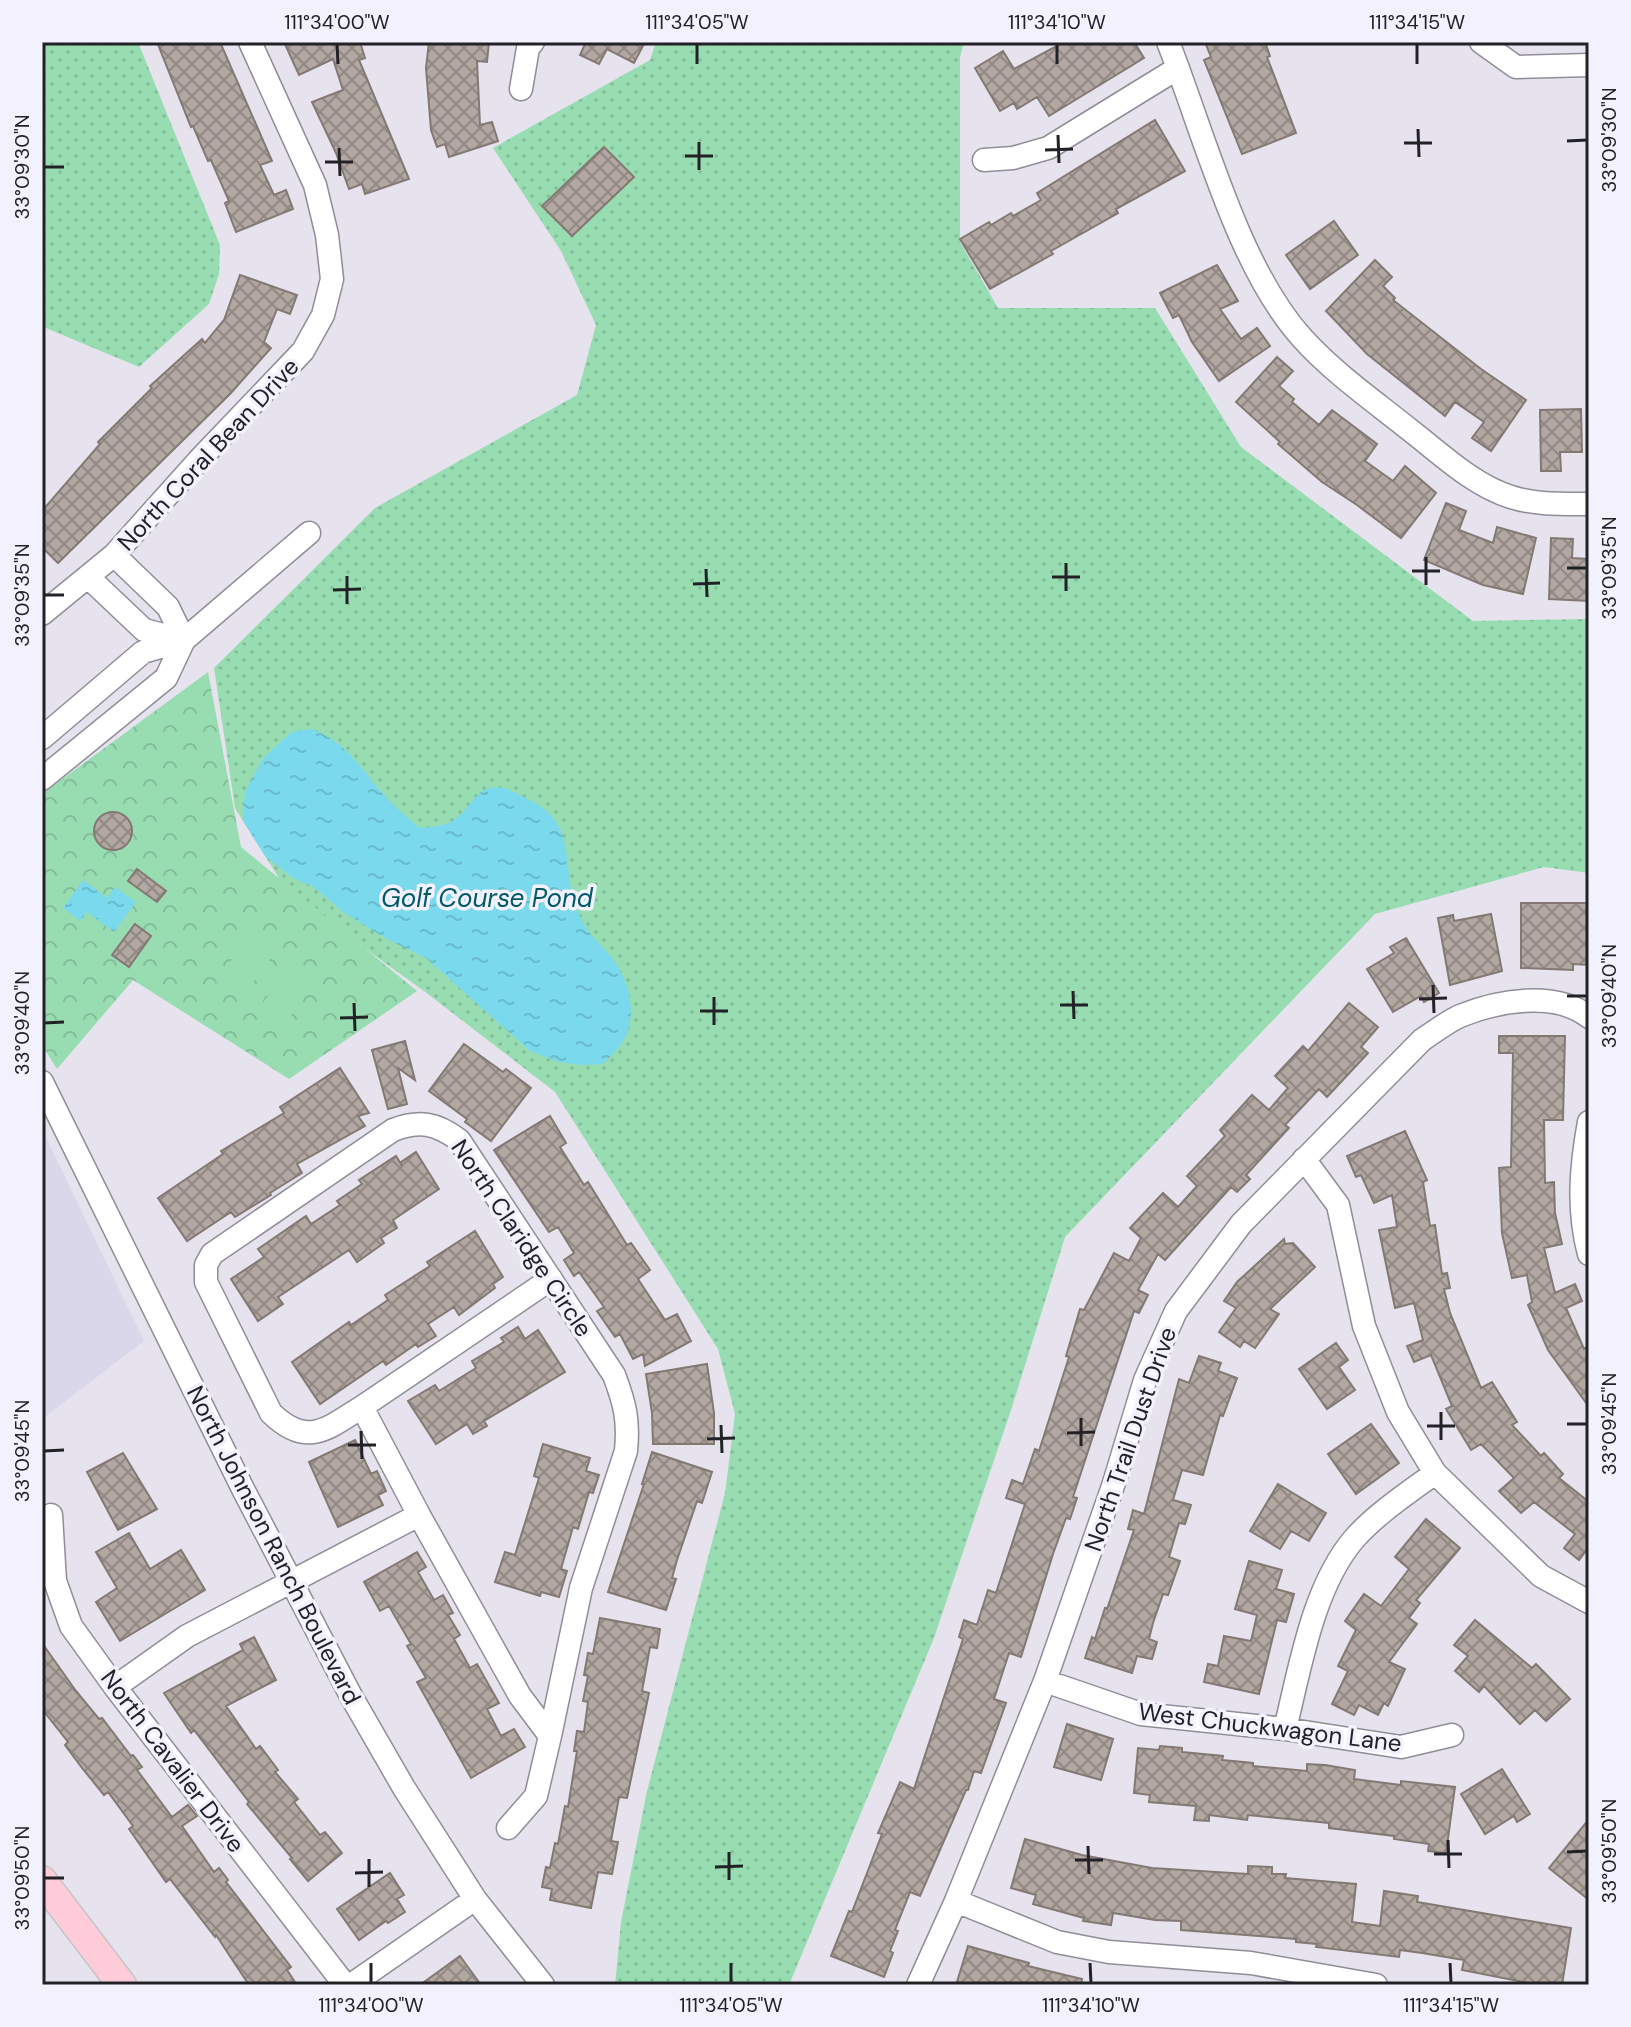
<svg xmlns="http://www.w3.org/2000/svg" width="1631" height="2027" font-family="'DM Sans',sans-serif">
  <style>
    .built { fill: #dad7ea }
    .grass { fill: url(#grass-dots) }
    .forest { fill: url(#forest-crowns) }
    .pitch { fill: #98ddb2 }
    .water { fill: url(#water-ripples) }
    .building { fill: url(#building-cross-hatch); stroke: #847873; stroke-width: 2 }
    .lines { fill: none; stroke-linecap: round; stroke-linejoin: round }
    .minor-casing { stroke: #8f8d98; stroke-width: 25 }
    .major-casing { stroke: #c6c5c7; stroke-width: 31 }
    .minor { stroke: #fff; stroke-width: 22 }
    .major { stroke: #fecbd9; stroke-width: 28 }
    .ticks { fill: none; stroke: #222126; stroke-width: 3 }
    .labels { text-anchor: middle; dominant-baseline: central; stroke-width: 7; stroke-linejoin: round; paint-order: stroke }
    .street-label { font-size: 24px; fill: #222126; stroke: #f3f1fd }
    .water-label { font-size: 26px; font-style: italic; fill: #015a68; stroke: #f3f1fd }
    .neatline { fill: none; stroke: #222126; stroke-width: 3 }
    .ticks-label { font-size: 20px; text-anchor: middle; fill: #222126 }
  </style>
  <defs>
    <pattern id="grass-dots" width="8" height="8" patternUnits="userSpaceOnUse" patternTransform="scale(2)"><rect width="8" height="8" fill="#98ddb2"/><path d="M2 2h.1M6 6h.1" fill="none" stroke="#83bd99" stroke-width="1.8" stroke-linecap="round"/></pattern>
    <pattern id="forest-crowns" width="20" height="18" patternUnits="userSpaceOnUse" patternTransform="scale(2)"><rect width="20" height="18" fill="#98ddb2"/><path d="M2 6a3 3 0 1 1 6 0M12 15a3 3 0 1 1 6 0" fill="none" stroke="#83bd99"/></pattern>
    <pattern id="water-ripples" width="26" height="14" patternUnits="userSpaceOnUse" patternTransform="scale(2)"><rect width="26" height="14" fill="#7ad9ed"/><path d="M2 4q2-2 4 0t4 0M15 11q2-2 4 0t4 0" fill="none" stroke="#69bacb"/></pattern>
    <pattern id="building-cross-hatch" width="8" height="8" patternUnits="userSpaceOnUse" patternTransform="scale(2)"><rect width="8" height="8" fill="#b3a7a2"/><path d="M0 0l8 8M0 8l8-8" fill="none" stroke="#918884"/></pattern>
  </defs>
  <rect width="100%" height="100%" fill="#e6e3ef"/>
  <path class="built" d="M42,1129L144,1341L42,1419Z"/>
  <path class="grass" d="M42,42H138L220,245L219,274L209,304L139,367L46,328L42,322Z
    M656,42H964L960,57V242L998,308H1155L1241,447L1473,621L1589,619V873L1544,867L1375,914L1065,1237L1012,1407L934,1638L789,1985H615L621,1922L647,1791L725,1493L735,1414L718,1349L555,1092L424,991L289,894L235,808L214,668L375,508L577,395L596,325L561,251L493,148L650,60Z"/>
  <path class="forest" d="M208,672L241,847L417,991L289,1079L133,980L57,1069L42,1045V794Z"/>
  <path class="pitch" d="M254,929L279,947L240,1000L215,982Z
    M295,959L319,976L281,1029L256,1012Z"/>
  <path class="water" d="M311,729C342,739 358,764 378,788C390,803 405,816 420,828C435,827 449,826 460,815C473,803 480,783 503,788C511,789 519,795 526,798C581,823 559,866 578,912C584,928 595,939 606,951C629,975 641,1017 620,1046C615,1053 608,1058 603,1064L583,1065L559,1062L530,1051L426,958L387,939L343,912L314,887L293,878L265,856L243,821L245,792L264,757L292,732Z
    M83,880L107,898L115,887L136,902L114,932L87,912L80,921L63,908Z"/>
  <path class="building" d="M157,42H220L272,161L260,165L274,195L286,190L293,209L236,232L225,203L229,201L211,160L208,161L193,126L191,127Z
    M284,42H360L365,58L359,60L409,179L365,194L362,184L349,189L336,153L312,102L343,90L333,59L299,75Z
    M429,42H489L487,62L477,61L480,125L492,122L498,141L449,157L445,144L437,147L431,130L426,68Z
    M586,42H645L634,63L607,49L599,64L580,55Z
    M1064,42H1134L1144,58L1049,116L1037,97L1017,109L1014,103L1000,111L975,68L1003,51L1014,69Z
    M1205,42H1265L1270,56L1267,57L1296,133L1242,154L1204,60L1211,57Z
    M1155,120L1185,171L1116,209L1118,213L1051,251L1053,254L990,289L960,239L989,222L991,225L1011,213L1013,216L1041,200L1037,193Z
    M604,147L634,177L572,236L542,206Z
    M1334,221L1358,255L1310,289L1286,255Z
    M1375,260L1392,277L1383,286L1395,298L1393,300L1481,369L1526,400L1491,451L1472,438L1484,422L1455,402L1445,416L1367,354L1326,311Z
    M1217,265L1238,301L1220,309L1241,339L1257,328L1270,346L1219,381L1192,342L1179,315L1173,318L1160,293Z
    M240,275L297,295L290,314L277,309L264,342L271,348L230,394L58,563L42,547V511L100,444L98,442L152,388L150,386L202,339L205,343L224,320Z
    M1277,357L1293,371L1279,386L1294,399L1292,402L1319,425L1332,410L1377,444L1365,461L1393,481L1405,466L1436,493L1401,538L1357,505L1322,482L1278,444L1280,442L1236,402Z
    M1581,409L1582,452H1560L1561,471H1541L1540,410Z
    M1446,503L1466,511L1459,530L1493,543L1497,527L1536,538L1523,594L1483,585L1424,560Z
    M1551,538L1573,539L1572,558L1589,559V601L1549,599Z
    M94 831a19 19 0 1 1 38 0a19 19 0 1 1-38 0Z
    M137,869L166,891L157,902L128,881Z
    M1521,903H1589V965L1573,964V970L1521,968Z
    M1491,914L1502,971L1450,985L1438,918L1453,915L1454,921Z
    M135,924L151,936L129,967L112,955Z
    M1406,938L1439,993L1424,1002L1421,996L1393,1012L1367,969L1394,953L1390,947Z
    M1349,1003L1378,1027L1361,1047L1368,1053L1327,1097L1319,1089L1285,1125L1289,1128L1246,1175L1250,1179L1237,1192L1231,1187L1165,1260L1158,1254L1138,1290L1148,1295L1139,1313L1134,1311L1073,1497L1077,1498L1070,1519L1066,1518L1053,1554L1021,1657L1009,1653L994,1699L1006,1703L981,1773L974,1771L968,1790H966L920,1896L910,1892L895,1930L898,1931L890,1951L893,1953L884,1977L831,1956L849,1911L852,1912L882,1834L878,1833L900,1782L914,1789L963,1639L959,1637L964,1620L977,1625L988,1590L996,1593L1025,1504L1006,1498L1012,1480L1023,1484L1035,1449L1039,1451L1069,1357L1066,1356L1080,1309L1084,1310L1114,1253L1129,1261L1141,1238L1130,1228L1163,1193L1178,1207L1197,1186L1187,1176L1225,1136L1220,1130L1252,1095L1269,1110L1288,1088L1275,1076L1303,1046L1308,1051Z
    M1499,1036H1565L1563,1120H1544L1545,1183L1554,1182L1555,1213L1562,1244L1544,1248L1555,1293L1575,1284L1582,1301L1566,1308L1584,1349L1589,1345V1407L1548,1350L1528,1305L1532,1302L1527,1275L1512,1278L1502,1233L1499,1168L1511,1167L1513,1053H1499Z
    M405,1041L415,1080L398,1068L407,1104L388,1109L372,1050Z
    M464,1044L503,1072L506,1069L531,1088L491,1141L465,1122L467,1119L429,1091Z
    M340,1068L369,1113L358,1116L365,1126L297,1164L302,1173L270,1193L271,1195L235,1217L231,1212L187,1241L158,1198L223,1154L221,1151L284,1113L280,1107Z
    M550,1116L566,1143L560,1147L584,1185L588,1182L627,1245L631,1243L650,1270L638,1279L665,1320L677,1314L691,1341L645,1366L643,1354L633,1359L620,1334L615,1337L597,1311L604,1307L579,1272L574,1276L564,1260L574,1253L558,1227L549,1232L494,1150Z
    M1405,1131L1427,1180L1423,1182L1430,1226L1435,1225L1442,1274L1447,1273L1450,1288L1444,1289L1450,1313L1481,1388L1492,1382L1517,1422L1512,1425L1541,1456L1544,1453L1563,1474L1559,1478L1589,1502V1547L1579,1560L1564,1548L1575,1534L1534,1502L1521,1513L1499,1491L1514,1478L1481,1444L1471,1450L1446,1409L1452,1406L1431,1355L1414,1362L1407,1346L1423,1340L1414,1303L1395,1308L1379,1230L1397,1227L1392,1195L1374,1203L1361,1175L1356,1177L1347,1156Z
    M416,1152L439,1189L393,1220L397,1228L381,1238L384,1243L357,1262L349,1250L278,1297L283,1304L258,1321L231,1279L264,1257L258,1249L306,1216L311,1224L340,1205L337,1201L362,1184L359,1180L396,1156L401,1164V1162Z
    M475,1231L503,1277L493,1284L495,1288L459,1315L454,1307L428,1324L436,1336L418,1347L416,1344L386,1365L383,1361L320,1404L292,1362L349,1322L351,1325L388,1300L385,1295L430,1266L427,1262Z
    M1284,1239L1285,1244L1293,1243L1315,1267L1270,1309L1279,1314L1255,1348L1244,1341L1240,1347L1219,1332L1236,1308L1224,1301L1237,1282Z
    M518,1327L525,1339L538,1330L565,1372L484,1421L487,1426L473,1434L467,1424L436,1444L408,1401L435,1385L439,1391L476,1368L472,1361L504,1342L501,1338Z
    M1336,1343L1348,1360L1339,1367L1355,1390L1327,1409L1299,1369Z
    M1199,1356L1221,1363L1218,1371L1237,1378L1223,1416L1220,1415L1203,1475L1182,1470L1173,1500L1191,1505L1185,1524L1179,1523L1169,1557L1180,1561L1168,1595L1163,1594L1153,1623L1149,1639L1157,1642L1152,1659L1137,1656L1132,1673L1085,1658L1092,1637L1095,1639L1105,1608L1107,1609L1134,1530L1128,1529L1133,1510L1144,1514L1179,1379L1189,1383Z
    M707,1364L714,1413V1444H653L652,1413L646,1374Z
    M1371,1424L1399,1463L1356,1494L1328,1454Z
    M355,1440L371,1474L377,1471L386,1491L378,1495L383,1505L338,1527L309,1462Z
    M543,1444L590,1458L586,1471L599,1475L593,1493L589,1492L578,1529L573,1527L561,1569L567,1571L559,1597L541,1592L540,1596L495,1582L505,1552L515,1555L539,1478L534,1476Z
    M652,1452L712,1472L702,1503L697,1501L677,1560L672,1578L676,1579L666,1610L608,1592L644,1484H642Z
    M123,1453L157,1509L118,1530L87,1472Z
    M1278,1484L1326,1513L1309,1541L1291,1531L1280,1549L1250,1531Z
    M1426,1519L1460,1548L1416,1600L1420,1603L1409,1618L1417,1624L1389,1662L1405,1669L1388,1706L1384,1703L1378,1715L1359,1705L1354,1715L1332,1704L1348,1671L1338,1666L1356,1630L1345,1621L1364,1594L1381,1606L1409,1569L1395,1557Z
    M129,1533L150,1569L181,1550L205,1590L120,1641L96,1602L117,1588L96,1552Z
    M417,1552L426,1567L418,1572L434,1600L443,1595L453,1613L448,1615L460,1635L454,1639L470,1668L477,1664L499,1703L487,1709L501,1736L514,1729L525,1747L471,1778L417,1682L426,1678L407,1646L411,1644L389,1606L380,1611L364,1582Z
    M1249,1561L1282,1570L1276,1589L1294,1594L1286,1622L1277,1620L1259,1694L1204,1682L1208,1664L1218,1666L1224,1636L1251,1641L1257,1615L1235,1609Z
    M600,1618L660,1629L657,1648L650,1647L642,1691L649,1693L627,1798L619,1797L611,1841L618,1842L612,1874L598,1872L591,1908L550,1900L552,1889L542,1887L546,1867L550,1868L555,1843L558,1844L565,1806L568,1807L577,1751H574L577,1731L584,1732L588,1702L583,1701L588,1676L584,1675L588,1653L593,1654Z
    M1475,1620L1532,1668L1536,1664L1570,1699L1546,1721L1535,1710L1520,1724L1484,1686L1479,1692L1455,1671L1468,1656L1454,1645Z
    M254,1637L276,1680L226,1706L256,1749L260,1746L278,1770L275,1772L298,1799L294,1802L320,1835L325,1832L342,1853L308,1881L290,1859L292,1858L247,1804L249,1802L194,1730L191,1733L164,1693L243,1650L240,1644Z
    M42,1643L76,1691L99,1719L102,1718L131,1756L133,1755L142,1767L137,1770L172,1817L188,1805L197,1816L182,1826L214,1872L219,1868L228,1880L226,1882L291,1967L287,1970L297,1985H249L216,1935L215,1937L170,1879L166,1882L129,1829L133,1826L108,1792L104,1795L82,1768L65,1745L68,1742L42,1709Z
    M1067,1724L1113,1739L1101,1780L1054,1767Z
    M1160,1746L1182,1748V1752L1223,1756L1222,1760L1253,1763V1766L1307,1771V1764L1325,1765L1355,1770L1354,1779L1401,1785V1781L1455,1787L1446,1853L1428,1851L1429,1844L1394,1839V1836L1329,1828V1823L1248,1815L1247,1820L1209,1815V1821L1194,1820L1196,1806L1149,1802L1150,1795L1134,1793L1138,1748L1159,1750Z
    M1502,1769L1530,1814L1517,1822L1514,1816L1485,1834L1461,1794Z
    M1589,1819V1900L1549,1868Z
    M1025,1839L1082,1855L1152,1868L1248,1874V1866L1272,1867V1874H1286L1285,1878L1356,1884L1352,1922L1380,1926L1384,1891L1418,1896L1417,1902L1429,1904L1571,1928L1562,1985H1539L1462,1970L1464,1960L1422,1953L1400,1950L1399,1957L1316,1947L1317,1944L1296,1942V1939L1181,1930V1921L1155,1920L1113,1913L1111,1925L1083,1921L1084,1918L1033,1904L1036,1895L1011,1888Z
    M390,1873L404,1895L397,1899L405,1912L388,1923L386,1921L359,1940L337,1909Z
    M968,1946L1029,1963L1028,1966L1082,1979L1081,1985H956Z
    M460,1956L481,1985H420Z"/>
  <g class="lines">
    <g class="minor-casing">
      <path id="minor" d="M1168,42C1204,133 1238,268 1303,339C1335,374 1374,401 1410,430C1441,454 1473,485 1511,497C1536,505 1563,504 1589,504
        M1481,42L1516,67L1589,65
        M521,89L528,48L533,42
        M984,160L1013,158L1048,148L1178,68
        M114,555L168,607L184,640
        M88,577L144,630L183,640
        M42,614L114,555L199,460L303,351L323,315L332,279L327,235L315,185L250,42
        M42,738L143,652L184,640
        M42,779L166,678L184,640L309,533
        M42,1082L243,1489L351,1696L404,1788L475,1899L543,1985
        M1589,1122C1581,1166 1577,1209 1589,1254
        M1304,1159L1338,1205L1364,1326L1398,1412L1435,1473L1541,1576L1589,1602
        M362,1407L551,1279
        M51,1515L55,1581L71,1626L115,1687L345,1985
        M1045,1681L1141,1714L1285,1729L1401,1747L1452,1735
        M115,1687L187,1636L419,1515
        M1285,1729C1300,1668 1313,1587 1354,1539C1376,1514 1408,1493 1435,1473
        M508,1828L536,1796L550,1736L520,1696L419,1515L362,1407C327,1429 307,1448 271,1413L206,1282V1265L212,1254L393,1130C420,1120 436,1123 459,1140L614,1375C625,1404 629,1420 626,1451L581,1588L550,1736
        M956,1901L1057,1942L1109,1952L1251,1963L1376,1985
        M351,1985L475,1899
        M918,1985L956,1901L1045,1681L1114,1483L1145,1380L1176,1311L1241,1224L1422,1040C1434,1032 1447,1022 1460,1016C1497,1001 1555,990 1589,1017"/>
    </g>
    <g class="major-casing">
      <path id="major" d="M42,1880L122,1985"/>
    </g>
    <use href="#minor" class="minor"/>
    <use href="#major" class="major"/>
  </g>
  <path class="ticks" d="M337,44L338,64M697,44V64M1057,44V64M1417,44V64M1418,129L1419,157M1058,135L1059,163M1567,141L1587,140M699,142V170M1404,143H1432M339,148L340,176M1045,150L1073,149M685,156H713M325,162H353M44,167H64M1426,557V585M1066,563V591M1567,568H1587M706,569L707,597M1412,571H1440M347,576V604M1052,577H1080M693,584L720,583M333,590L361,589M44,595H64M1433,985L1434,1013M1073,991L1074,1019M1567,996H1587M714,997V1025M1419,999L1447,998M354,1003L355,1031M1060,1005H1088M700,1011H728M340,1018L368,1017M44,1023L64,1022M1441,1412V1440M1081,1418V1446M1567,1424H1587M721,1425L722,1453M1427,1426H1455M361,1431L362,1459M1067,1433L1095,1432M707,1439L735,1438M348,1445H376M44,1451L64,1450M1448,1840L1449,1868M1088,1846L1089,1874M729,1852V1880M1567,1852L1587,1851M1434,1854H1462M369,1859V1887M1075,1860H1103M715,1867L743,1866M355,1873L383,1872M44,1878H64M371,1963V1983M731,1963V1983M1090,1963L1091,1983M1450,1963L1451,1983"/>
  <g class="labels">
    <g class="street-label">
      <text transform="translate(208 454) rotate(-47)">North Coral Bean Drive</text>
      <text transform="translate(522 1238) rotate(56)">North Claridge Circle</text>
      <text transform="translate(1130 1439) rotate(-71)">North Trail Dust Drive</text>
      <text transform="translate(274 1545) rotate(63)">North Johnson Ranch Boulevard</text>
      <text transform="translate(1270 1727) rotate(7)">West Chuckwagon Lane</text>
      <text transform="translate(173 1761) rotate(53)">North Cavalier Drive</text>
    </g>
    <g class="water-label">
      <text x="487" y="898">Golf Course Pond</text>
    </g>
  </g>
  <rect width="1631" height="2027" fill="none" stroke="#f3f1fd" stroke-width="88"/>
  <rect x="44" y="44" width="1543" height="1939" class="neatline"/>
  <g class="ticks-label">
    <text x="337" y="29">111°34'00"W</text>
    <text x="697" y="29">111°34'05"W</text>
    <text x="1057" y="29">111°34'10"W</text>
    <text x="1417" y="29">111°34'15"W</text>
    <text transform="translate(1609 140) rotate(-90)" y="7">33°09'30"N</text>
    <text transform="translate(22 167) rotate(-90)" y="7">33°09'30"N</text>
    <text transform="translate(1609 568) rotate(-90)" y="7">33°09'35"N</text>
    <text transform="translate(22 595) rotate(-90)" y="7">33°09'35"N</text>
    <text transform="translate(1609 996) rotate(-90)" y="7">33°09'40"N</text>
    <text transform="translate(22 1023) rotate(-90)" y="7">33°09'40"N</text>
    <text transform="translate(1609 1424) rotate(-90)" y="7">33°09'45"N</text>
    <text transform="translate(22 1451) rotate(-90)" y="7">33°09'45"N</text>
    <text transform="translate(1609 1851) rotate(-90)" y="7">33°09'50"N</text>
    <text transform="translate(22 1878) rotate(-90)" y="7">33°09'50"N</text>
    <text x="371" y="2012">111°34'00"W</text>
    <text x="731" y="2012">111°34'05"W</text>
    <text x="1091" y="2012">111°34'10"W</text>
    <text x="1451" y="2012">111°34'15"W</text>
  </g>
</svg>
